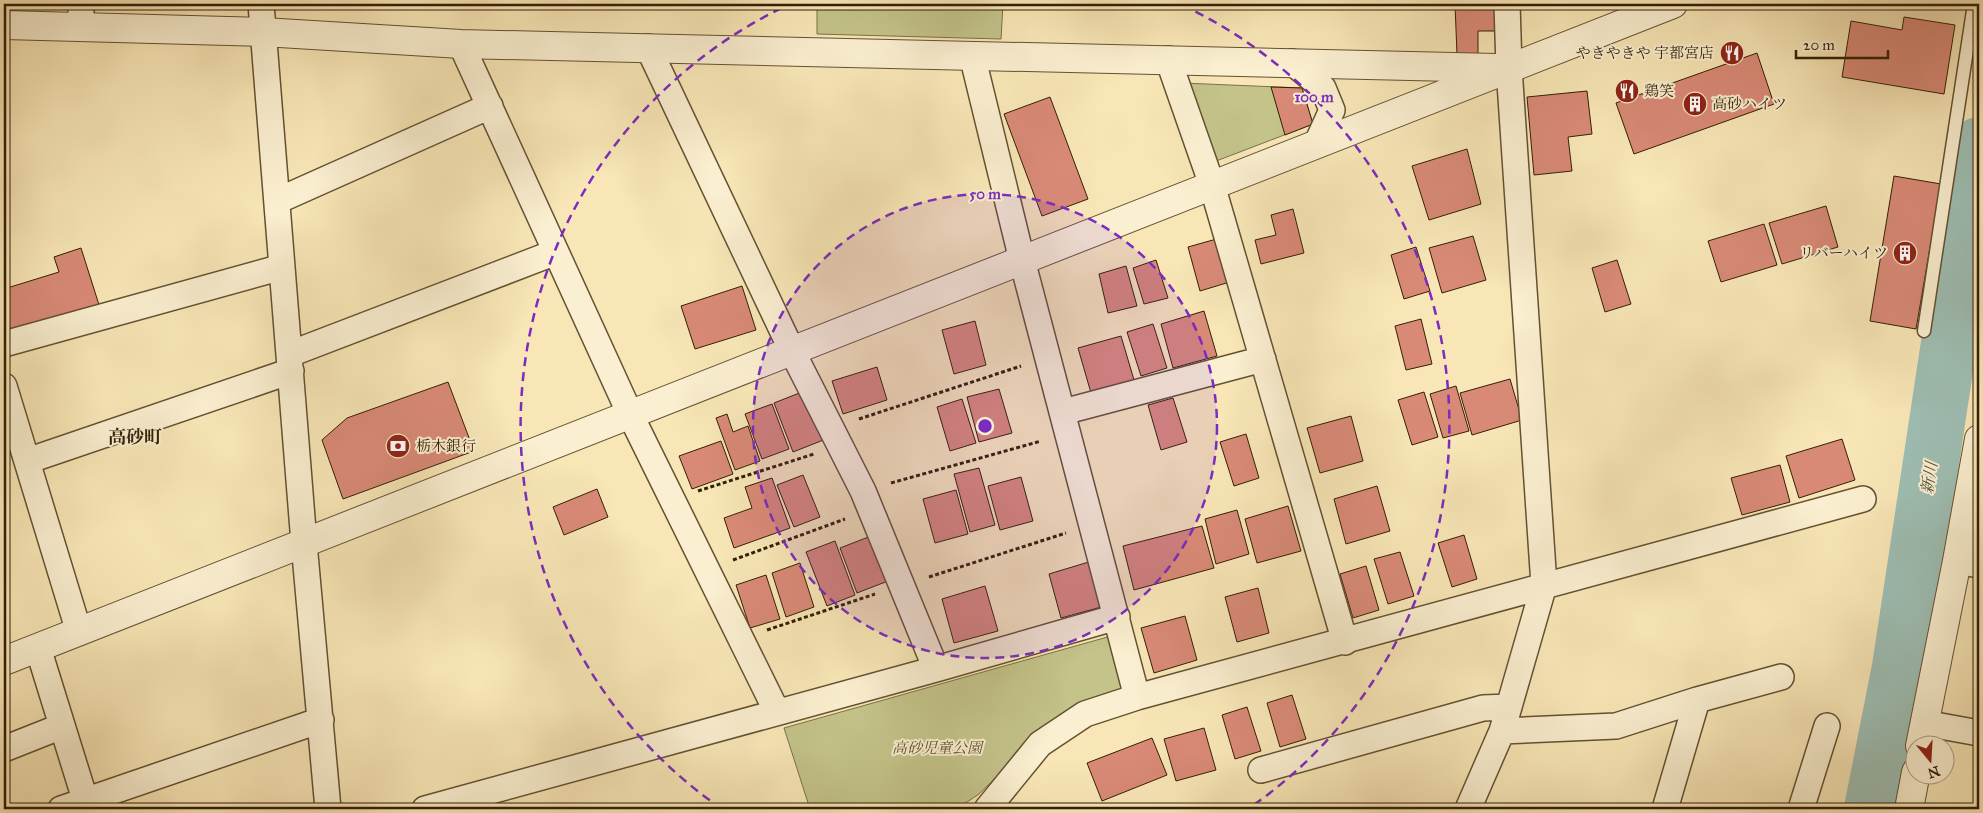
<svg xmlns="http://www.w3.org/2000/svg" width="1983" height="813" font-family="'IM FELL Great Primer','Noto Serif JP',serif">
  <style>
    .green { fill: #c3c38a; stroke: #7a7148 }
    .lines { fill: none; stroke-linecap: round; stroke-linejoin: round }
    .river { stroke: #9ebeb3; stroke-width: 56 }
    .building { fill: #d98a77; stroke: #321f05 }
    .service-casing { stroke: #645131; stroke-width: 15 }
    .minor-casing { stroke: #645131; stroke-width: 28 }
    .tertiary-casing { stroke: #645131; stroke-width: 30 }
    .path { stroke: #321f05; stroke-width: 3; stroke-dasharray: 4 2.5; stroke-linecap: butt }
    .service { stroke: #faefd0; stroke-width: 12 }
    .minor { stroke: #faefd0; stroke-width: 25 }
    .tertiary { stroke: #faefd0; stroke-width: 28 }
    .ring { fill: none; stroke: #7b2cbf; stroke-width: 2.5; stroke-dasharray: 9 6 }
    .labels { text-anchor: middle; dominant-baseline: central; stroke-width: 4; stroke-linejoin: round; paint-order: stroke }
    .poi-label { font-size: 15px; fill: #321f05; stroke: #faefd0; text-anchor: start }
    .park-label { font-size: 15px; font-style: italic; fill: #5e502d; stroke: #faefd0 }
    .water-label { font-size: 16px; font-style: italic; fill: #524f39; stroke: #faefd0 }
    .quarter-label { font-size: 18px; font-weight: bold; fill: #321f05; stroke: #faefd0 }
    .centre { fill: #7b2cbf; stroke: #faefd0; stroke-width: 2.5 }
    .ring-label { font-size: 15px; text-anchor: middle; font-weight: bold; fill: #7b2cbf; stroke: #faefd0; stroke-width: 4; stroke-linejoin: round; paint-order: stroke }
  </style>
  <rect width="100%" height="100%" fill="#f8e6b6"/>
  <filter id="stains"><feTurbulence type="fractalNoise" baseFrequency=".004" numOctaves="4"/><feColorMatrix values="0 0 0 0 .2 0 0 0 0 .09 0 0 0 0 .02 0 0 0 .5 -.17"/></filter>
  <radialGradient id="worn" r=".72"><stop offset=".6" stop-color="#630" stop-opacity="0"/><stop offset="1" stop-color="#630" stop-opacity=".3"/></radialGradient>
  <path class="green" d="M817,4H1003L1001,39L817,34Z
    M1182,83L1302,88L1313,124L1211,163Z
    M1111,636L1130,688L1050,725L979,794L961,806L948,809H810L784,728Z"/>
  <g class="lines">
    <path class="river" d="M1872,809L1900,667L1979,145"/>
  </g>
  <path class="building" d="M1455,4H1497L1498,31H1478V54L1457,55Z
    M1904,17L1955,25L1944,94L1842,77L1851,21L1902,30Z
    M1757,53L1774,104L1634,154L1616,103Z
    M1271,87L1302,88L1313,124L1285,135Z
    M1587,91L1592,134L1568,137L1572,171L1534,175L1527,97Z
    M1050,97L1088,199L1042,216L1004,114Z
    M1467,149L1481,204L1429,220L1412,166Z
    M1894,176L1941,184L1916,329L1870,321Z
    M1826,206L1838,247L1782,264L1769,223Z
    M1293,209L1304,253L1261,264L1255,240L1276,235L1271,215Z
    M1764,224L1777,265L1721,282L1708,241Z
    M1473,236L1486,280L1442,293L1429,248Z
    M1220,238L1233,281L1200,291L1188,247Z
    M1416,247L1430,291L1404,299L1391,255Z
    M81,248L100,308L4,339V289L59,272L54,257Z
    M1156,260L1168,298L1144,304L1133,268Z
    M1617,260L1631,304L1605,312L1592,268Z
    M1126,266L1137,306L1108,313L1099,274Z
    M742,286L756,330L695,349L681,306Z
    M1204,311L1217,356L1173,368L1161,324Z
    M1421,319L1432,364L1406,370L1395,326Z
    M975,321L986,365L954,374L942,330Z
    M1153,324L1167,368L1141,376L1127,332Z
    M1121,336L1134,380L1091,393L1078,348Z
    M877,367L887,400L843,414L832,381Z
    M1510,379L1522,420L1472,435L1460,393Z
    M448,382L474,451L343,499L322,440L347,418Z
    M1456,386L1469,431L1443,438L1430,394Z
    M999,389L1012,433L979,442L967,397Z
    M807,390L826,439L793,452L774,403Z
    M1424,392L1438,437L1412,445L1398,400Z
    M1173,398L1187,442L1161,450L1148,405Z
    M962,399L976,443L950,451L937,407Z
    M772,404L789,449L762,459L745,414Z
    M727,414L733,432L748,426L760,461L735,470L716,418Z
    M1351,416L1363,461L1320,473L1307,428Z
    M1246,434L1259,478L1234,486L1220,442Z
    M1842,439L1855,480L1799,498L1786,456Z
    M721,441L733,474L692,489L679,456Z
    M1780,465L1790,502L1742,515L1731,478Z
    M979,468L995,525L970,532L954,474Z
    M803,475L820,517L794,527L777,485Z
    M1021,477L1033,521L1000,530L988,486Z
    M772,478L790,528L734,548L724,518L752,508L745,487Z
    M1377,486L1390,531L1346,544L1334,499Z
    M597,489L608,517L564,535L553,507Z
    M956,490L968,534L935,543L923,499Z
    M1288,506L1301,551L1257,563L1245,519Z
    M1237,510L1249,554L1216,564L1205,519Z
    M1202,526L1214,568L1134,590L1123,546Z
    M1464,535L1477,579L1452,587L1438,543Z
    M871,536L888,581L857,593L840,548Z
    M835,541L855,595L827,606L806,552Z
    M1400,552L1414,596L1388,604L1374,559Z
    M1092,561L1105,606L1061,618L1049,574Z
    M800,563L814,607L786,617L772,573Z
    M1366,566L1379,610L1353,618L1340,574Z
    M766,575L780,619L750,628L736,585Z
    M985,586L998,631L954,643L942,599Z
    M1258,588L1269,633L1237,642L1225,597Z
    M1185,616L1197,660L1154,673L1141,628Z
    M1292,695L1306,739L1280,747L1267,703Z
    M1247,707L1261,751L1235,759L1222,715Z
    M1204,728L1216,770L1176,781L1164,739Z
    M1152,738L1167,775L1102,801L1087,763Z"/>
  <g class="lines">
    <g class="service-casing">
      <path id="service" d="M1924,331L1974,4"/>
    </g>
    <g class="minor-casing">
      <path id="minor" d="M81,4V28
        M261,4L304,543L328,809
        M461,44L630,414L777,712
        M648,47L792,351L863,491L936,669
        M972,55L1022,260L1137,697
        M1168,59L1212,185L1345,642
        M1292,62L1323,88L1332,110L1317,143
        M277,201L490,106
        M4,344L282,267
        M290,354L556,252
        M4,386L79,632
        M1063,412L1263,359
        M27,461L291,371
        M1957,561L1979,565
        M38,648L88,809
        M1924,723L1979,733
        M1502,731L1616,726L1697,700L1781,677
        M4,749L62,726
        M1261,770L1483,708L1509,707
        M61,809L321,720
        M425,809L936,669L1117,617
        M987,809L1040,744L1085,714L1137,697L1863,499
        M1468,809L1502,731L1544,585L1509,68L1507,4
        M1665,809L1697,700
        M1801,809L1827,726"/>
    </g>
    <g class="tertiary-casing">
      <path id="tertiary" d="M4,25L263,32L461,44L1497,68
        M4,661L1673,4
        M1920,746L1957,561L1979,439
        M1909,809L1916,772"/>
    </g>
    <path class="path" d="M859,419L1021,366
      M891,483L1041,441
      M698,491L814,454
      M733,560L845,519
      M929,577L1066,533
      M767,630L875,594"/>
    <use href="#service" class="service"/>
    <use href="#minor" class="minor"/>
    <use href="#tertiary" class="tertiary"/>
  </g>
  <circle cx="985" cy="426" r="232" fill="#7b2cbf" fill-opacity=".12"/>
  <g class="ring">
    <circle cx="985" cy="426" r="232"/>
    <path d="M722 809A465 465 0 0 1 788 5M1182 5A465 465 0 0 1 1248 809"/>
  </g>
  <defs>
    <g id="restaurant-disc" transform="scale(1.25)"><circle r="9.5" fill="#8f2418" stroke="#faefd0"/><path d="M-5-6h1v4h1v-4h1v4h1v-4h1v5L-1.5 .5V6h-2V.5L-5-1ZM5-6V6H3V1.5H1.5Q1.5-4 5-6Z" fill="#fff"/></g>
    <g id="building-disc" transform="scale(1.25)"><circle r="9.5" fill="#8f2418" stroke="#faefd0"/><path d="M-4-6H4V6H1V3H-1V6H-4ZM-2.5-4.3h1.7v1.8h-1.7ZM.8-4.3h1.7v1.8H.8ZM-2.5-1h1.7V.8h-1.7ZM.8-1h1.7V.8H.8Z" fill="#fff"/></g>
    <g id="bank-disc" transform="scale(1.25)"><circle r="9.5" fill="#8f2418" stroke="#faefd0"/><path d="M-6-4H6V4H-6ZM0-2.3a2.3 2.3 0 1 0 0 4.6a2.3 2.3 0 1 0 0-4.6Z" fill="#fff"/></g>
  </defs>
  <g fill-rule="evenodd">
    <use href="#restaurant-disc" x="1732" y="53"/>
    <use href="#restaurant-disc" x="1627" y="91"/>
    <use href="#building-disc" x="1695" y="104"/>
    <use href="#building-disc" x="1905" y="253"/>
    <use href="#bank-disc" x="398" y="446"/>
  </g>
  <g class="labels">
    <g class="poi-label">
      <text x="1714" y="53" text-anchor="end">やきやきや 宇都宮店</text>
      <text x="1644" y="91">鶏笑</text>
      <text x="1712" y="104">高砂ハイツ</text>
      <text x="1888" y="253" text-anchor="end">リバーハイツ</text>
      <text x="416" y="446">栃木銀行</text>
    </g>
    <g class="park-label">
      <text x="937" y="748">高砂児童公園</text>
    </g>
    <g class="water-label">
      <text transform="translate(1929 478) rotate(-81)">新川</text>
    </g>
    <g class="quarter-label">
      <text x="135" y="437">高砂町</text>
    </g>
  </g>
  <circle cx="985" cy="426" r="8" class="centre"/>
  <g class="ring-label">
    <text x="1314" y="102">100 m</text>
    <text x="985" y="199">50 m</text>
  </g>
  <rect width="1983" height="813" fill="none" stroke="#f8e6b6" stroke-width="20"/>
  <rect x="5" y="5" width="1973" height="803" fill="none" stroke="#321f05" stroke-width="2.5"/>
  <rect x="10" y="10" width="1963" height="793" fill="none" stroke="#321f05"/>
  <g transform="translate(1930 760) rotate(162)"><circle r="24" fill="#faefd0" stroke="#aa9c7f"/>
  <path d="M0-4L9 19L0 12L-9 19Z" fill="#8f2418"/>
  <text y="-8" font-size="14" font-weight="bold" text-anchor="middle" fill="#321f05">N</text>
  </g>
  <path d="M1796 50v8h92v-8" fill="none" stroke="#321f05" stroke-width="2.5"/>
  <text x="1803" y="50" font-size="15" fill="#321f05" stroke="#faefd0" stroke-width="4" paint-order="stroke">20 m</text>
  <rect width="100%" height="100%" filter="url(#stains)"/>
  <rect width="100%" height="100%" fill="url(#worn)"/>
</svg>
